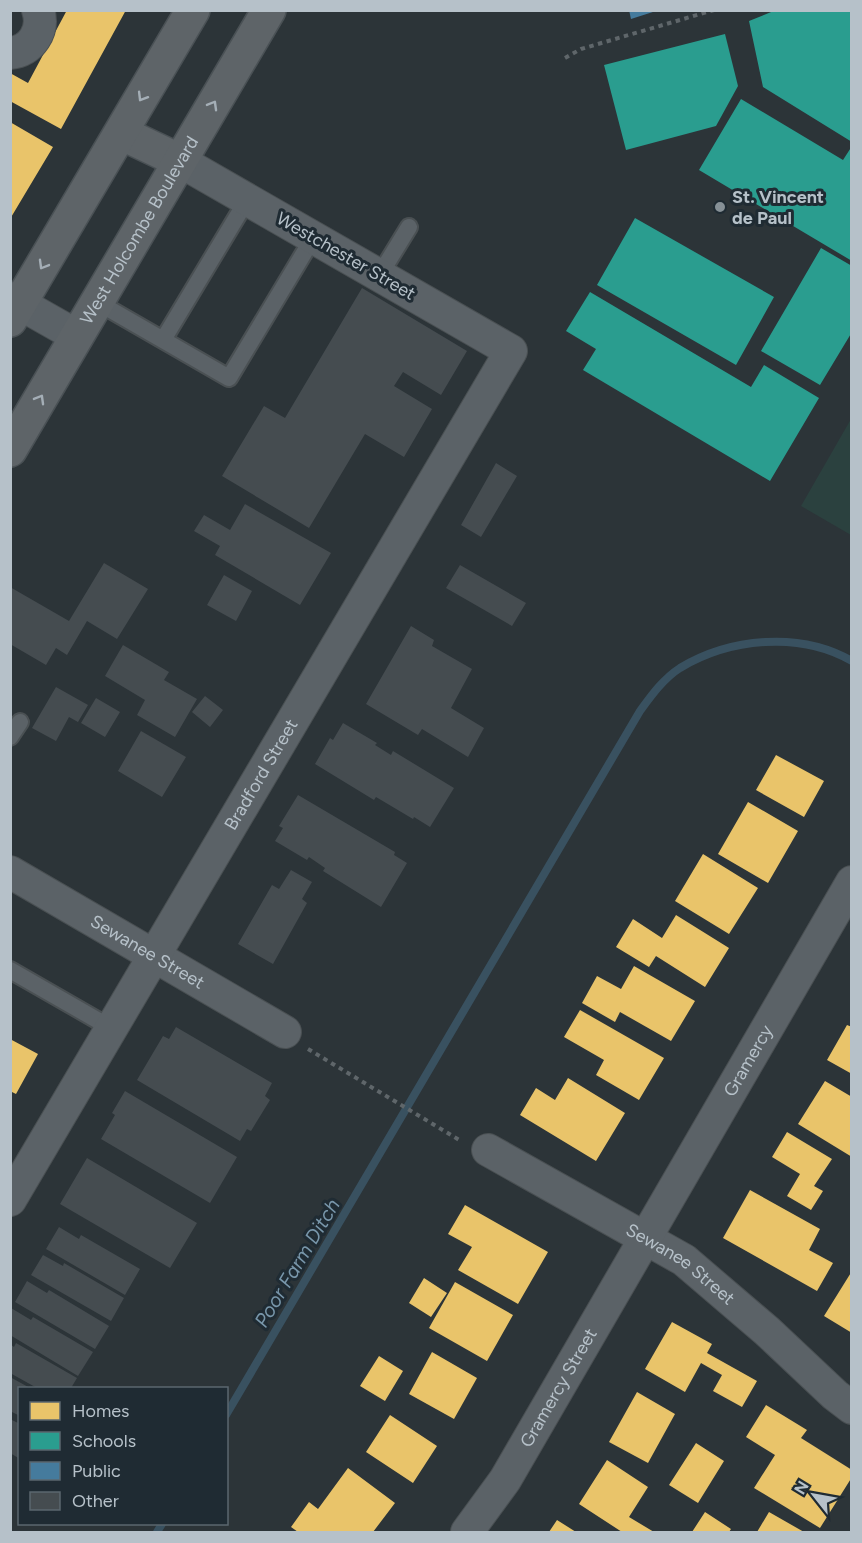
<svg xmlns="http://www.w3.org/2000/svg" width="862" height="1543" font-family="Figtree,sans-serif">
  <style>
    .green { fill: #2b413f }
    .homes { fill: #e9c46a }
    .schools { fill: #2a9d8f }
    .public { fill: #457b9d }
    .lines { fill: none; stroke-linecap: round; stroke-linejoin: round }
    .stream { stroke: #395160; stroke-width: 8 }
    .building { fill: #454c50 }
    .service-casing { stroke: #4a5053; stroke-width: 20 }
    .minor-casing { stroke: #4a5053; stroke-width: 34 }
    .primary-casing { stroke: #4a5155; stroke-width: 36 }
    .path { stroke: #5f666a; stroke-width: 4; stroke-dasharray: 4.5 4.5; stroke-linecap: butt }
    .service { stroke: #5b6267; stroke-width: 16 }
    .minor { stroke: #5b6267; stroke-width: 32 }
    .primary { stroke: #5e6468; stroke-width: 33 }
    .oneway { stroke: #a4aeb6 }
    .poi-dot { fill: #869096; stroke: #1f2b33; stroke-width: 2 }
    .labels { text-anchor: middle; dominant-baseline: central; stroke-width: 6; stroke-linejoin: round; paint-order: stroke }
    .poi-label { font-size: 18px; font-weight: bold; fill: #b6c1c9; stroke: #1f2b33; text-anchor: start }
    .street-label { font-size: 18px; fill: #b6c1c9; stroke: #1f2b33 }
    .water-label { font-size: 20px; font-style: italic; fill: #7896aa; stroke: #1f2b33 }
  </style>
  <rect width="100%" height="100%" fill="#2c3438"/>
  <path class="green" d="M851,419V535L801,506Z"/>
  <path class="homes" d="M67,10H126L61,129L10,101V73L28,83Z
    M10,122L53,147L10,219Z
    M776,755L824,781L804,817L756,790Z
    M748,802L798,831L768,883L718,854Z
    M703,854L758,888L729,934L675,901Z
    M676,915L729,948L705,987L656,956L649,967L616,947L633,919L662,938Z
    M634,966L695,1001L671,1041L620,1012L615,1022L582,1003L597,976L621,989Z
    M580,1010L664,1058L639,1100L596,1075L604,1060L564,1037Z
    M847,1025L852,1027V1074L827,1060Z
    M10,1039L38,1054L16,1094L10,1091Z
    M568,1078L625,1113L596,1161L520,1115L536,1088L555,1100Z
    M825,1081L852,1097V1157L798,1124Z
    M787,1132L832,1159L814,1186L823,1191L811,1210L787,1196L800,1174L772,1157Z
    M750,1190L820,1229L809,1250L833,1263L817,1291L723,1238Z
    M465,1205L548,1252L518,1304L458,1270L472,1247L448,1234Z
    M852,1271V1333L824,1316Z
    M424,1278L447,1293L431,1317L409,1303Z
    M455,1282L513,1315L487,1361L429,1328Z
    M672,1322L712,1344L707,1353L757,1381L742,1407L713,1391L722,1375L701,1363L685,1392L645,1369Z
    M432,1352L477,1378L454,1419L409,1394Z
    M379,1356L403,1371L385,1401L360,1386Z
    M637,1392L675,1414L648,1463L609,1442Z
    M766,1405L807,1430L801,1438L852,1470V1477L820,1528L754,1488L775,1455L746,1437Z
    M390,1415L437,1446L413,1483L366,1452Z
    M696,1443L724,1461L698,1503L669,1485Z
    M607,1460L648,1487L629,1517L654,1532H622L579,1504Z
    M348,1468L395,1503L373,1532H298L291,1527L309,1502L318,1509Z
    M705,1512L731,1529L729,1532H692Z
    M769,1512L804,1532H757Z
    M557,1520L576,1532H549Z"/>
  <path class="schools" d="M776,10H852V142L763,87L749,21Z
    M725,34L738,86L716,126L626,150L604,65Z
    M741,99L843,160L852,146V261L699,170Z
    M635,218L774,297L736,365L597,285Z
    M821,248L852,266V332L820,385L761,351Z
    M590,292L751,387L764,365L819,398L770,481L583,370L596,349L566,331Z"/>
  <path class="public" d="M629,10H656V11L631,19Z"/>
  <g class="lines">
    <path class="stream" d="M226,1415L640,711C651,696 663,679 680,668C730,638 800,631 852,661
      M157,1532L162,1524"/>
  </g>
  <path class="building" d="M362,288L467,351L441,395L403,372L394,386L432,409L404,457L365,434L309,528L222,476L264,406L285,418Z
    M496,463L517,476L481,537L461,525Z
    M245,504L331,553L300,605L215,555L220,546L194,531L204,515L230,530Z
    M104,563L148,589L117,639L87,621L67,655L56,648L46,665L10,644V587L69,621Z
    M460,565L526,603L512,626L446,588Z
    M224,575L252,591L236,621L207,605Z
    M411,626L434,640L432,646L472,669L451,708L484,728L468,757L422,729L418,735L366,704Z
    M123,645L169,672L164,680L197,699L175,737L137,715L145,700L105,676Z
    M56,687L88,705L78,722L69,717L56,741L32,728Z
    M205,696L223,710L210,727L192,712Z
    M96,698L120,712L105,737L81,723Z
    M343,723L377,743L375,745L391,755L393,751L454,788L430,827L414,817L413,819L376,797L374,800L315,764L330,738L333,740Z
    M141,731L186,757L162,797L118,771Z
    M298,795L395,852L394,855L407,863L381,907L323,871L325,868L309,857L307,860L275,841L283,828L279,826Z
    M291,870L312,882L302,899L307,903L273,964L238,944L272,885L279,889Z
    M176,1027L272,1083L265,1096L270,1100L251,1131L247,1129L240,1141L137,1080L163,1036L169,1039Z
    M125,1091L237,1157L210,1203L101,1139L115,1115L112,1113Z
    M87,1158L197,1223L170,1268L60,1204Z
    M59,1227L79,1239L81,1235L140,1269L125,1295L46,1249Z
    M43,1255L63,1266L64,1263L124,1298L111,1321L31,1275Z
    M27,1281L47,1293L49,1290L109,1326L95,1349L15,1302Z
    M11,1308L31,1320L33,1317L93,1352L78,1376L10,1335Z
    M16,1343L77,1378L71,1388H37L10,1373V1344L14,1347Z
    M10,1377L30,1388H20V1416L10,1411Z
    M10,1419L20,1424V1459L10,1453Z"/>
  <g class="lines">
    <g class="service-casing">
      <path id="service" d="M379,276L409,227
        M97,302L229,378L313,238
        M163,340L247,200
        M10,737L20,722
        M10,970L111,1028"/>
    </g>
    <g class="minor-casing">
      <g id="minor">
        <path d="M10,53C31,51 45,31 38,10"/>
        <path d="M10,298L77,336"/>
        <path id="s1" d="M10,872L285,1032"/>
        <path id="s2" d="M488,1150L684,1260L767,1331L835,1395L852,1408"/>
        <path id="s3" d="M10,1200L511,351L180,161"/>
        <path id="s4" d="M467,1532L505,1480L852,882"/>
      </g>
    </g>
    <g class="primary-casing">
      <g id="primary">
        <path d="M121,133L180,161"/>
        <path d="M10,320L193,10"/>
        <path id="s5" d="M10,450L269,10"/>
      </g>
    </g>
    <path class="path" d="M565,58L581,49L714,10
      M308,1049L461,1141"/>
    <use href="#service" class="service"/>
    <use href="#minor" class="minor"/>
    <use href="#primary" class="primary"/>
  </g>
  <defs><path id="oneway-chevron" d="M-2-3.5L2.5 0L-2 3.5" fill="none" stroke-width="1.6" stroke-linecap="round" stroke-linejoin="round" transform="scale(1.5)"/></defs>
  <g class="oneway">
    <use href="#oneway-chevron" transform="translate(142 97) rotate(121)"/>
    <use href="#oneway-chevron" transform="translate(213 105) rotate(-60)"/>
    <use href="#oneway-chevron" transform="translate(43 265) rotate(120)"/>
    <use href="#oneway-chevron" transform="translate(40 399) rotate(-60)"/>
  </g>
  <circle class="poi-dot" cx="720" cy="207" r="6"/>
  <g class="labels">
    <g class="poi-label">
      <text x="732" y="197">St. Vincent<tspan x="732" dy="21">de Paul</tspan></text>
    </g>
    <g class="street-label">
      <text stroke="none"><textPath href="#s5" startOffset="255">West Holcombe Boulevard</textPath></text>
      <text transform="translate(346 256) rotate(30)">Westchester Street</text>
      <text stroke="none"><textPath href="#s3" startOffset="494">Bradford Street</textPath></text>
      <text stroke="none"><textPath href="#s1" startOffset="159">Sewanee Street</textPath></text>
      <text stroke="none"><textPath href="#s4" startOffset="549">Gramercy</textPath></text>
      <text stroke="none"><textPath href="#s2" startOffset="224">Sewanee Street</textPath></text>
      <text stroke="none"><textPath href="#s4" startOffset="171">Gramercy Street</textPath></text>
    </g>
    <g class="water-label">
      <text transform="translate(297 1263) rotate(-59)">Poor Farm Ditch</text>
    </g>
  </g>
  <rect width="862" height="1543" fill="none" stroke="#b6c1c9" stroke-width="24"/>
  <rect x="18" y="1387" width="210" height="138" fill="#1f2b33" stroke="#5b676f" stroke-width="1.5"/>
  <rect x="30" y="1402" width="30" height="18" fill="#e9c46a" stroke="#5b676f" stroke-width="1.5"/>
  <text x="72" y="1417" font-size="18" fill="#b6c1c9">Homes</text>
  <rect x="30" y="1432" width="30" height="18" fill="#2a9d8f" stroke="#5b676f" stroke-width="1.5"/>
  <text x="72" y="1447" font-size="18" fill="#b6c1c9">Schools</text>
  <rect x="30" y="1462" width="30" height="18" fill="#457b9d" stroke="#5b676f" stroke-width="1.5"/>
  <text x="72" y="1477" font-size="18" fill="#b6c1c9">Public</text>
  <rect x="30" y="1492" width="30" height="18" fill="#454c50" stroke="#5b676f" stroke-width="1.5"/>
  <text x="72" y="1507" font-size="18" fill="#b6c1c9">Other</text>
  <g transform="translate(814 1495) rotate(301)" stroke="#1f2b33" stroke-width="4.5" paint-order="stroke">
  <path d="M0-4.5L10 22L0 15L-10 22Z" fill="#b6c1c9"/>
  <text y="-9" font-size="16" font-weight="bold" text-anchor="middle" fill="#b6c1c9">N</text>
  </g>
</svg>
